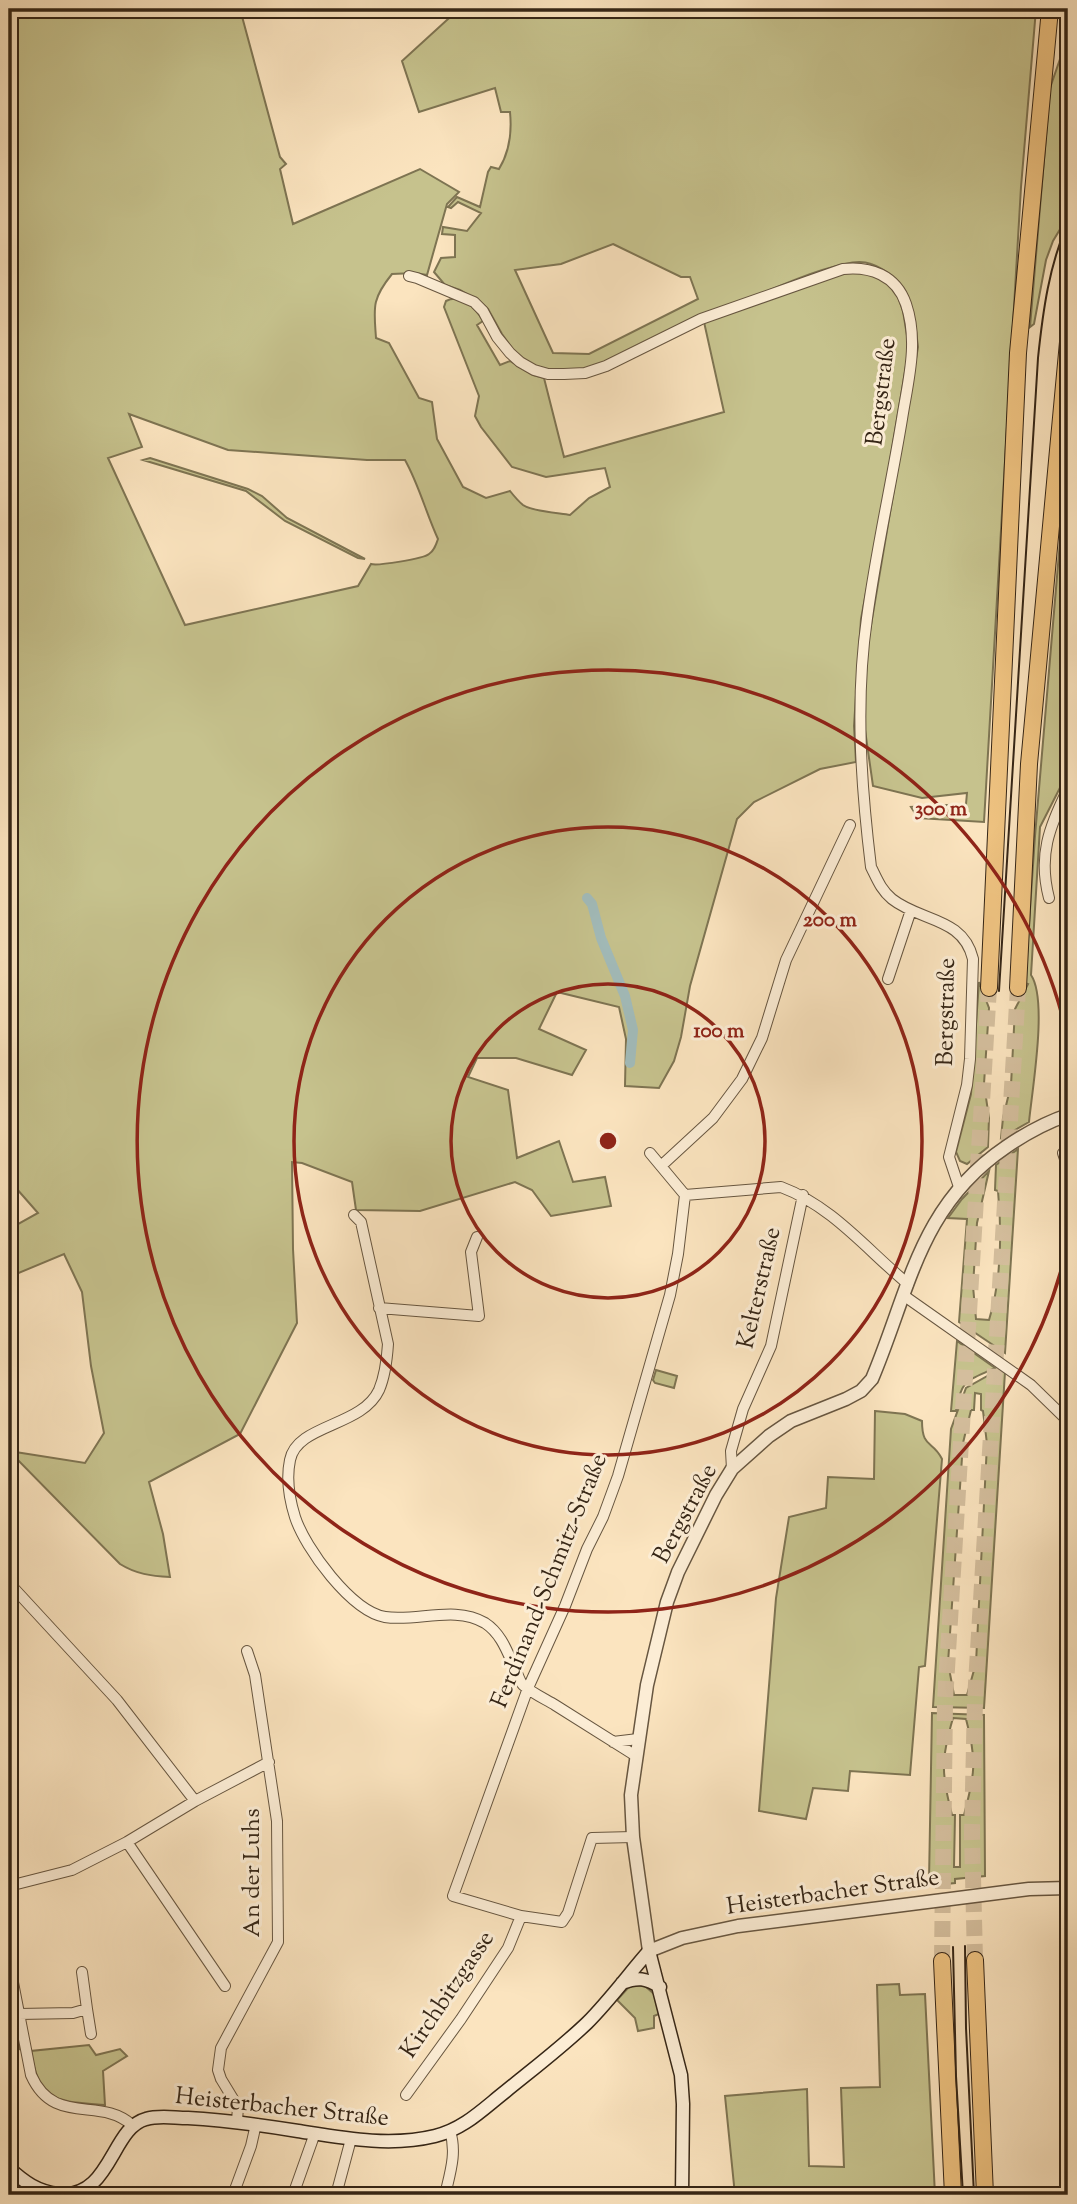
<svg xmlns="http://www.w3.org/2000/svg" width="1077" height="2204" font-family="'Sorts Mill Goudy',serif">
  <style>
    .green { fill: #c6c28d; stroke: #7e7452; stroke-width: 2; fill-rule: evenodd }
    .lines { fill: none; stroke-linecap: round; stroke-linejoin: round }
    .canal { stroke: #a2bcbb; stroke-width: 10 }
    .trunk-tunnel { stroke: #d4be9d; stroke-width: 16; stroke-dasharray: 16 8; stroke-linecap: butt }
    .minor-casing { stroke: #675640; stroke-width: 12 }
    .tertiary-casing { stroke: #675640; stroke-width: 15 }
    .secondary-casing { stroke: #362616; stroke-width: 15 }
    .trunk-casing { stroke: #362616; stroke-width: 18 }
    .minor { stroke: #fcedd5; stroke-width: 10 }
    .tertiary { stroke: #fcedd5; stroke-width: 12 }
    .secondary { stroke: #fcedd5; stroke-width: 12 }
    .trunk { stroke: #eec280; stroke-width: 16 }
    .tram { stroke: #362616; stroke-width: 2 }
    .ring { fill: none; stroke: #8f2418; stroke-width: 3.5 }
    .labels { text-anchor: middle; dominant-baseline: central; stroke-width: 6; stroke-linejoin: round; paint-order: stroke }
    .street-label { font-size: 24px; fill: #362616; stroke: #fcedd5 }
    .centre { fill: #8f2418; stroke: #fcedd5; stroke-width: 3.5 }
    .ring-label { font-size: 21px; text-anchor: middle; font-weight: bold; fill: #8f2418; stroke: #fcedd5; stroke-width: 6; stroke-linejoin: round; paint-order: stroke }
  </style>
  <rect width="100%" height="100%" fill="#fbe4bf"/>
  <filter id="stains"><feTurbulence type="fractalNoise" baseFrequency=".00286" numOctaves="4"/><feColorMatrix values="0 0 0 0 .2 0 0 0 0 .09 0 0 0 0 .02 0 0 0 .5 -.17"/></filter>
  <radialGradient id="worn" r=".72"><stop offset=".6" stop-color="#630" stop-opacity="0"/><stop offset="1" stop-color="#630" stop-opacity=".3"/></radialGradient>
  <path class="green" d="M9,9H240L280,157L286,164L280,169L293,224L420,169L459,192L447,204L427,275L415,273L392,274C371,300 374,308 376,338L389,343L419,398L432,402L437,439L463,487L486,498L510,491C514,496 518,501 523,505C531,511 558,513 570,515L589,498L610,487L605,468L546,477L512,467L481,427L475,416L479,396L444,307L446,301C461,293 476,308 483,321L477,325L500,365L510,361L533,375L544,378L564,457L724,412L704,322L842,273L865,271L887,283L897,294L903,311L909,348L882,509L861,619L854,726L856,762L820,769L754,802L737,819L690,986L681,1037L674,1061L659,1088L625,1086L626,1039L619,1007L557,992L539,1029L586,1050L572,1075L516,1058H477L468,1077L508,1090L517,1158L559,1141L573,1182L605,1177L611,1206L551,1216L532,1190L515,1182L420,1211L356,1210L352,1182L302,1163L292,1162L293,1249L297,1323L240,1434L149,1482L163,1534L170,1577C151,1576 136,1574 120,1564L9,1451L85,1463L104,1433L91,1366L82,1292L64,1254L9,1277V1229L38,1213L9,1180ZM129,414L228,450L367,460H405C419,485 426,513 438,539C436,545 434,551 429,554C423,559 377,566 371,564L358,586L185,625L108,458L142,447Z
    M459,9H1036L1021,187L984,822L918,818L911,807L966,804L967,793L922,798L873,786L863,716L868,643L918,347C915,314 906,276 871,264C863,261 853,262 845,264C811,271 768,291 735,305C685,327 635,349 584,371H553L530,364L514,351L502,334L488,309L480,302L460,290L445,285L434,272L441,258L455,257V235L442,234L443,227L467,231L481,213L458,202L451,208L448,207L457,197L480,207L488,172L491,167L499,169C510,151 512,132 510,112H501L495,88L419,112L402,61ZM613,244L681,277H690L698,299L589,354L553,353L515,270L561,264Z
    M1068,36V216L1053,241L1046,260L1034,324L1030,327L1050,88Z
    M1068,447V772L1040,827L1031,975C1048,1000 1032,1090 1029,1122L1001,1138L1003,1118L1011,1085L1015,1009L1028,984L1025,983L1035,836Z
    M150,458L248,489L262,496L287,518L365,559L358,558L285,521L246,491L143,460Z
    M979,982L989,1008L984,1084L989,1118L988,1147L967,1164L960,1161L956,1152L971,1094Z
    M1018,1149L1005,1353L959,1322L967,1219L948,1218L962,1199L989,1171L977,1223L973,1286L976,1319L989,1320C1002,1278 1002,1234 998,1191L995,1190L996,1165Z
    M957,1341L995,1368C967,1381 961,1379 956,1411H951Z
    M656,1370L677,1376L674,1388L655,1383L653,1380Z
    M998,1370L1005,1372L984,1708L933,1707L951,1429L966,1388ZM975,1393L981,1394V1410L983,1411L987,1444L976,1663L967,1695H954L948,1663L963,1443L971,1410H974Z
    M875,1411L905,1414L922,1421C922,1449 933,1440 942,1459L925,1666L919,1667L910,1775L850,1771L848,1791L813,1788L806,1819L759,1811L776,1598L789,1517L826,1508L828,1477L874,1479Z
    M932,1713L984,1715L985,1876L955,1879V1883L937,1885V1882L929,1881ZM953,1718L966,1719C977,1760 975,1774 964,1815H960V1867H954L955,1815H952C941,1773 941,1759 953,1718Z
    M899,1984L900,1995L925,1994L935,2195H735L725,2096L807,2089L809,2166L844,2167L841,2088L880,2087L877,1985Z
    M634,1985L645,1986L654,1994L659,2014L654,2016V2028L638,2031L635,2018L617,2000L628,1988Z
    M9,1987L20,2049L9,2052Z
    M89,2045L96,2055L120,2049L127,2056L103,2071L105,2105C59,2101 38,2104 31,2051Z"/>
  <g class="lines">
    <path class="canal" d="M587,898L592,904L601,938L625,996L633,1030L630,1063"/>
    <path class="trunk-tunnel" d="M975,1960L972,1834L975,1700L1018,988
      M942,1961L945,1701L989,988"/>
    <g class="minor-casing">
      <path id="minor" d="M409,276L417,278L474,302L483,311L497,337L510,353L520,362L534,370L548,374H564L585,373L606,366L701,319L843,269C870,266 896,275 906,304C919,342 908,381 902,419C891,486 876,551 867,618C855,701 861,785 871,867C877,879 881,890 892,899C921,922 963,917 973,959L970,1059L967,1085L949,1157L959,1187
        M1049,898C1038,856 1049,827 1068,789
        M888,979L911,910
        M650,1153L685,1195
        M1063,1153L1068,1168
        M661,1166L713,1118L742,1079L762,1038L786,960L850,825
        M685,1195L781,1187C832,1206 867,1250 908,1284
        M354,1215L361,1222L388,1344C387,1359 385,1376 379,1390C362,1427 297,1424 290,1460C286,1479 289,1498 295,1517C305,1548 351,1611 385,1617C417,1622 455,1605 485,1623C502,1634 508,1654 516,1671C518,1675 520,1682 523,1685C532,1693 545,1699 555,1705C582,1722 609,1739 636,1756
        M1068,1247L1065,1311H1068
        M903,1295L1031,1385L1068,1421
        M379,1308L479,1316L471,1252L477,1237
        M732,1469L731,1451L743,1409L771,1346L803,1195
        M9,1583L117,1700L195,1801
        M613,1742L638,1739
        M127,1842L225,1986
        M9,1886L72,1870L127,1842L195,1801L269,1762
        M521,1916L453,1896L528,1688L565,1606L587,1549L603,1517L618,1476L670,1295L678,1254L685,1195
        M9,1962L31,2075C54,2127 100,2096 132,2125
        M82,1972L87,2009
        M19,2014L73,2013L87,2009L91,2034
        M406,2095L461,2019L508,1948L521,1916L562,1922L568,1913L592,1838L633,1837
        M237,2121L238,2107L221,2079L218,2070L221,2048L278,1942L277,1821L255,1675L247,1651
        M233,2195L251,2146L256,2124
        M293,2195L315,2133
        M336,2195L351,2139
        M445,2195C450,2173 457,2153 450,2131"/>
    </g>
    <g class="tertiary-casing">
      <path id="tertiary" d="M1068,1115C1047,1122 1025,1134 1006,1147C919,1206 910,1289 872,1379L861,1391L846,1399L791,1421L769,1436L732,1469L716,1495L678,1572L667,1602L647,1685L631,1795L633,1837L649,1951L682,1938L738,1926L982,1895L1029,1889L1068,1888"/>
    </g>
    <g class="secondary-casing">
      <path id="secondary" d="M649,1951L681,2075L683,2104L682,2195
        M622,1983C638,1977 646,1978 660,1987
        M9,2168C24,2182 38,2192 59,2194C111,2199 111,2128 146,2119C159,2115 174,2118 188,2118C225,2120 261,2125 298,2131C343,2138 390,2147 435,2136C464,2129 483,2109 506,2091C533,2069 562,2047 587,2023C609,2001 628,1975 649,1951"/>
    </g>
    <g class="trunk-casing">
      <path id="trunk" d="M989,988L1018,353L1050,9
        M1018,988L1029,764L1068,342
        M975,1960L985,2195
        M942,1961L953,2195"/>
    </g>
    <use href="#minor" class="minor"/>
    <use href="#tertiary" class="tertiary"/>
    <use href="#secondary" class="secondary"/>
    <use href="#trunk" class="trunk"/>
    <path class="tram" d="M999,991L1038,358C1043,310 1049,266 1068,222
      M965,1946L966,2028L974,2195
      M953,1947L956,2076L963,2195"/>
  </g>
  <g class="ring">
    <circle cx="608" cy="1141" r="157"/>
    <circle cx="608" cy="1141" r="314"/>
    <path d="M1068 1243A471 471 0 1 1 1068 1039"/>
  </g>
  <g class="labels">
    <g class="street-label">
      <text transform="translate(882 392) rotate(-83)">Bergstraße</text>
      <text transform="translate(947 1012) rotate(-89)">Bergstraße</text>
      <text transform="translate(760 1288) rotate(-77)">Kelterstraße</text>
      <text transform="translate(686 1514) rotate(-62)">Bergstraße</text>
      <text transform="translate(550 1581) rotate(-68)">Ferdinand-Schmitz-Straße</text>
      <text transform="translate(253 1873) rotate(-90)">An der Luhs</text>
      <text transform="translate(833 1893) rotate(-8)">Heisterbacher Straße</text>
      <text transform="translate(448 1995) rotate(-56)">Kirchbitzgasse</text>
      <text transform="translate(282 2108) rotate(6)">Heisterbacher Straße</text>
    </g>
  </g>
  <circle cx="608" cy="1141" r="10" class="centre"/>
  <g class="ring-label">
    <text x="941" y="815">300 m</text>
    <text x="830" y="926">200 m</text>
    <text x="719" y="1037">100 m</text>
  </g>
  <rect width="1077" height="2204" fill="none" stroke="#fbe4bf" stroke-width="35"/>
  <rect x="10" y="10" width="1056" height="2183" fill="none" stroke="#362616" stroke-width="3.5"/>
  <rect x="18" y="18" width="1042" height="2169" fill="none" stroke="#362616" stroke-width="2"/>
  <rect width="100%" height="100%" filter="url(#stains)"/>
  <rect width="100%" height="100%" fill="url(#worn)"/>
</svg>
